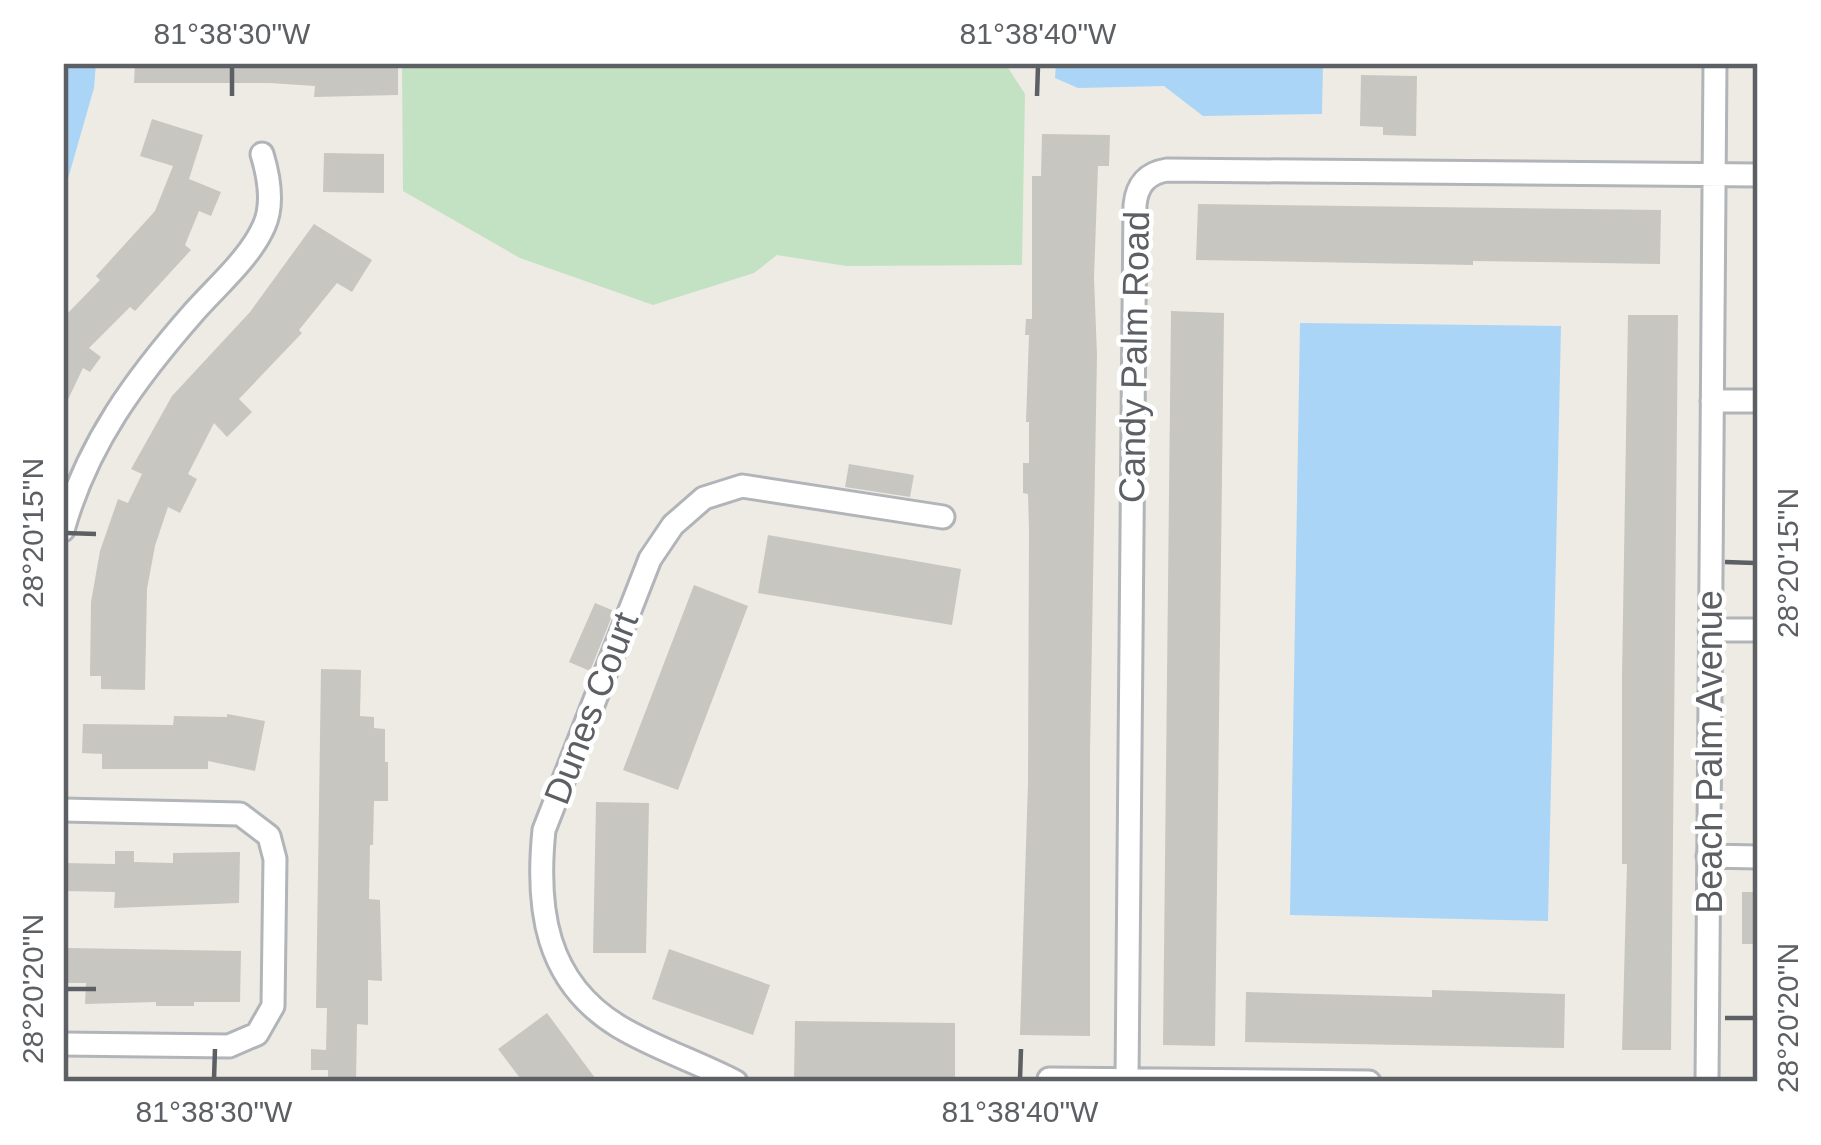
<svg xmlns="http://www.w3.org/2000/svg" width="1821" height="1145" font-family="Arial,sans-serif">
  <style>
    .green { fill: #c3e2c3 }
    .water { fill: #abd5f6 }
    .building { fill: #c8c6c0 }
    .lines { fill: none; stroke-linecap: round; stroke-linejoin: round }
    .minor-casing { stroke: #b1b4b8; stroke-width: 27 }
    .minor { stroke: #fff; stroke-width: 21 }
    .ticks { fill: none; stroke: #5c5f63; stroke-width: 4.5 }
    .labels { text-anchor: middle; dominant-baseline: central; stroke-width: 9; stroke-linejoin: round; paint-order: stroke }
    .street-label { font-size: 36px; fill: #5c5f63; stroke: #fff }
    .neatline { fill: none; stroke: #5c5f63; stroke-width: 4.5 }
    .ticks-label { font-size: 30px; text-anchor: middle; fill: #5c5f63 }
  </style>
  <rect width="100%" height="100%" fill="#edebe4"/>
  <path class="green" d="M402,63H1005L1025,94L1022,265L846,266L777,255L754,273L653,305L520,258L403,191Z"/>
  <path class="water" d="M63,63H96L94,88L63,196Z
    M1056,63H1323L1322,114L1203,116L1164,86L1078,88L1055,78Z
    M1300,323L1561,326L1548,921L1290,915Z"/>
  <path class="building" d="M135,63H398V95L314,97L315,86L270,83H134Z
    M1361,75L1417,76L1416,136L1383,135V127L1360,126Z
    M152,119L203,135L189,179L221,192L211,216L199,211L185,245L191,250L135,311L130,307L89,348L101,357L90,372L83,368L63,410V318L100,280L96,276L155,211L173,166L140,156Z
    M1042,134L1110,135L1109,166H1098L1094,278L1097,355L1090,752V1036L1020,1035L1028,782L1029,530L1028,494L1023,493V463H1029V422H1026L1029,335H1025L1026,319H1032V176H1041Z
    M324,153L384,154V193L323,192Z
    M1198,204L1661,210L1660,264L1473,261V265L1196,260Z
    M314,224L372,260L352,292L337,283L299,330L302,333L239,399L252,412L227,437L214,423L188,474L197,479L180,513L168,507L155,546L147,589L145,690L101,689V676H90L91,602L100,551L118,499L128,503L142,474L131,469L172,396L250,312Z
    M1171,311L1224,313L1215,1046L1163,1045Z
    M1628,315H1678L1671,1050H1622L1627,864H1622V676Z
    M849,464L914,475L910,497L845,487Z
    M768,535L961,569L952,625L758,593Z
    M694,585L748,606L678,790L623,770Z
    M595,603L614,611L590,671L569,662Z
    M321,669L361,670L360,716L374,717V728L385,729V762H388V801H374L373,845H370L369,899L380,900L382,981L368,980V1025L357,1024L356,1082H328V1070H311V1049L326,1050L327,1008H316Z
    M227,714L265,721L255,771L208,761V769H102V754L82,753L83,724L173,725L174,716L227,717Z
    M596,802L649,803L646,953H593Z
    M115,851H134V862L173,863V853L240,852L239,903L114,908L115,892L63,891V863L115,864Z
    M1742,892H1758V944H1742Z
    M68,948L241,951L240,1002H194V1006H156V1002L85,1004L86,983H67Z
    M669,949L770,985L753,1035L652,999Z
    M1432,990L1565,994L1564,1048L1245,1042L1246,992L1432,997Z
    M547,1013L598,1082H523L498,1049Z
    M795,1021L955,1023V1082L794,1081Z"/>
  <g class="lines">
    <g class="minor-casing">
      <path id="minor" d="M1712,401H1758
        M63,530C87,444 136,378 194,312C217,286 250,258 264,226C274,204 269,177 262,154
        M1710,630H1758
        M63,810L240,814L269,836L275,859L273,1006L257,1034L229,1046L63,1044
        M1708,856L1758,857
        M1049,1079L1369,1082
        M1127,1080L1135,205C1137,185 1147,173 1167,170L1758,175
        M736,1082C698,1062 654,1048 618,1026C545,981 536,908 544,830L650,559L673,525L704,498L742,486L943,517
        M1707,1082L1715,63"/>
    </g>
    <use href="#minor" class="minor"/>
  </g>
  <path class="ticks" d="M232,96V66M1037,96L1038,66M66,533L96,534M1725,562L1755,563M66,989H96M1725,1018H1755M214,1079L215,1049M1020,1079L1021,1049"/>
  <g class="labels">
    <g class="street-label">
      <text transform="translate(1134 357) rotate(-89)">Candy Palm Road</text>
      <text transform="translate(591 708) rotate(-69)">Dunes Court</text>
      <text transform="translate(1709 752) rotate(-90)">Beach Palm Avenue</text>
    </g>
  </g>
  <rect width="1821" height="1145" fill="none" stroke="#ffffff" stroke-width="132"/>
  <rect x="66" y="66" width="1689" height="1013" class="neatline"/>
  <g class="ticks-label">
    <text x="232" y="44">81°38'30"W</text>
    <text x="1038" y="44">81°38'40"W</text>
    <text transform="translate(33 533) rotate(-90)" y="10">28°20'15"N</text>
    <text transform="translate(1788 563) rotate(-90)" y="10">28°20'15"N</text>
    <text transform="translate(33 989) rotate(-90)" y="10">28°20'20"N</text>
    <text transform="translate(1788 1018) rotate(-90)" y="10">28°20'20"N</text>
    <text x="214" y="1122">81°38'30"W</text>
    <text x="1020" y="1122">81°38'40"W</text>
  </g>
</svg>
